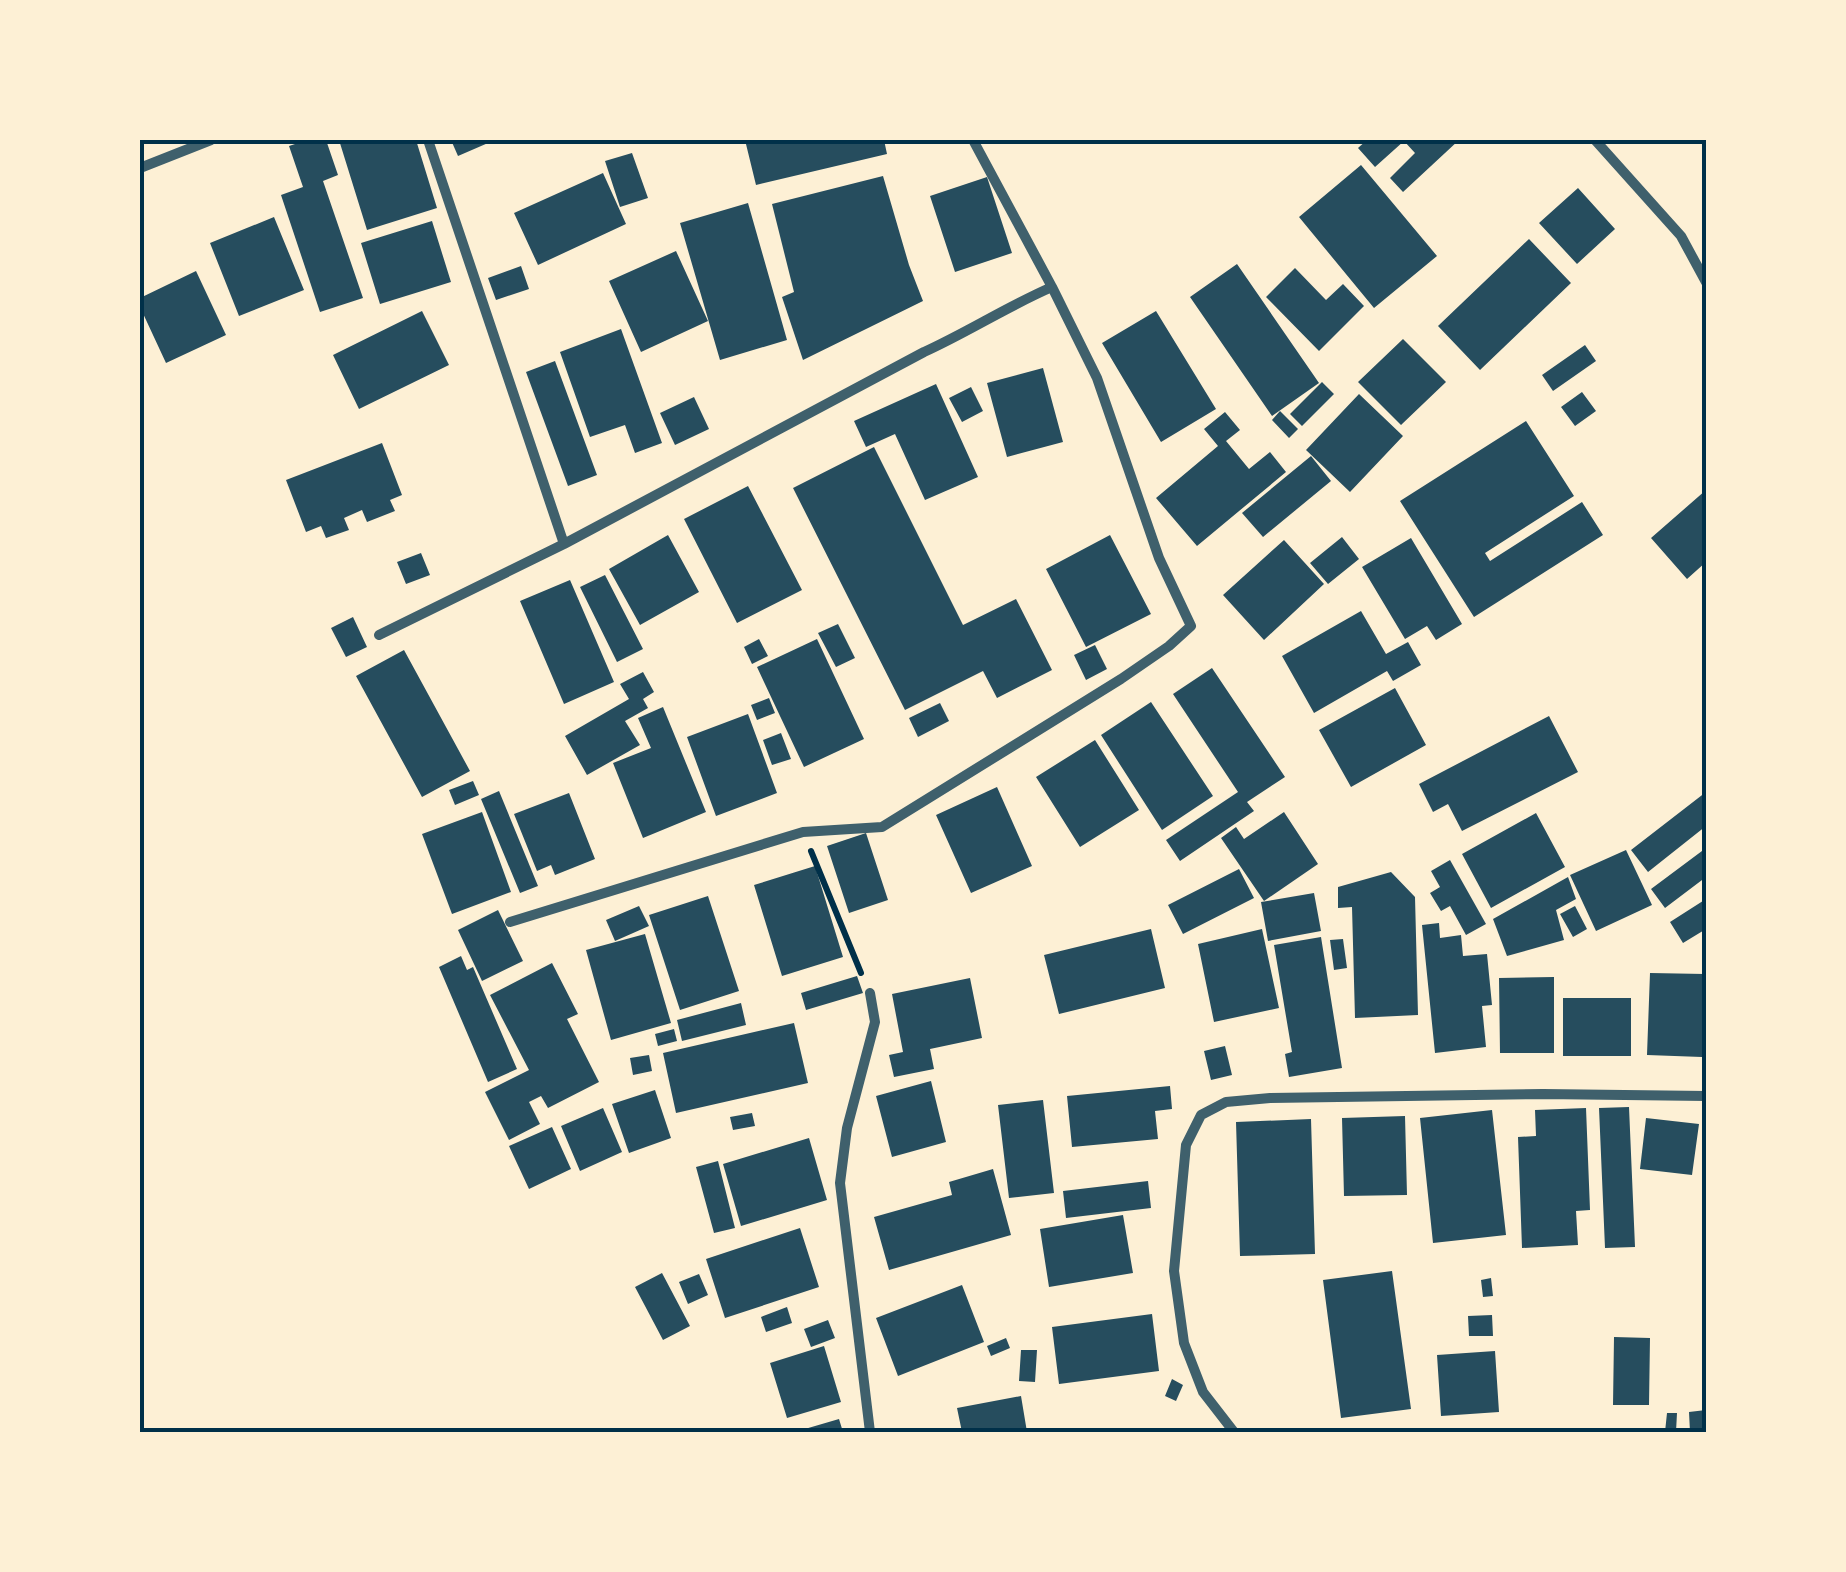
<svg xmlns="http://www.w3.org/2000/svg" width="1846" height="1572" font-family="Raleway,sans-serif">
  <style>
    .building { fill: #264d5e }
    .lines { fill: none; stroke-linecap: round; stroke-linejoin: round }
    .path { stroke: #003049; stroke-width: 6 }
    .minor { stroke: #3f606c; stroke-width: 10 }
    .neatline { fill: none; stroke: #003049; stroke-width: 4 }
  </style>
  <rect width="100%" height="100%" fill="#fdf0d5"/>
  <path class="building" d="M307,140H326L338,175L323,181L363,298L320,312L281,195L303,187L289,146Z
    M339,140H416L437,208L367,230Z
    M451,140H495L458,156Z
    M745,140H884L887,154L756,185Z
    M1367,140H1459L1403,192L1390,178L1415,153L1404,141L1375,167L1358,148Z
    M632,153L648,198L620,207L605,161Z
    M1361,165L1437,256L1374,308L1299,217Z
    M603,173L626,224L538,265L514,213Z
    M883,176L909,265L923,301L803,360L782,297L794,292L772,204Z
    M987,177L1012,253L955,272L930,196Z
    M1578,188L1615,229L1577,264L1539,223Z
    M748,203L787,340L720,360L680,223Z
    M274,217L304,290L239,316L210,243Z
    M432,221L451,282L380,304L361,243Z
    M1529,239L1571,283L1480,370L1438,326Z
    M676,251L708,321L641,352L609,281Z
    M1237,264L1319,383L1272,416L1190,297Z
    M521,266L529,289L496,300L488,278Z
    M1295,268L1326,300L1343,284L1364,306L1319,351L1266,297Z
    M196,271L226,335L166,363L140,307V298Z
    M422,311L449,365L359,409L333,355Z
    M1156,311L1216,409L1161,442L1102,343Z
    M621,329L662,443L635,453L625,425L590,437L560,352Z
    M1403,339L1446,382L1401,425L1358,382Z
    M1585,345L1596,361L1553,391L1542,375Z
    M555,361L597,475L568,486L526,372Z
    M1043,368L1063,442L1007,457L987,383Z
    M1322,382L1334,394L1302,426L1290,414Z
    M936,384L978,477L925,500L895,434L866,447L854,421Z
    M971,387L983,411L962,422L949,398Z
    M1582,392L1596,411L1575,426L1561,407Z
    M1359,394L1403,436L1350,492L1306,450Z
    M694,397L709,429L675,445L660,413Z
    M1280,411L1298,429L1289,438L1272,420Z
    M1225,412L1240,430L1226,441L1249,469L1270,452L1286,472L1197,546L1156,498L1218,446L1204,429Z
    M1526,421L1574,496L1485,553L1490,561L1582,502L1603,535L1474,617L1400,501Z
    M382,443L402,495L390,500L395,511L367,522L362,510L344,518L349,530L326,538L321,526L306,532L286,480Z
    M874,447L963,625L1016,599L1052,670L997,698L983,671L905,710L793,488Z
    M1311,456L1331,481L1263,537L1242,513Z
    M748,486L802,590L737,623L684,519Z
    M1706,490V562L1687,579L1651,538Z
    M668,535L699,592L640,625L609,569Z
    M1110,535L1151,614L1086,647L1046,569Z
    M1342,537L1359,559L1328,584L1310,563Z
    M1411,538L1462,624L1436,640L1427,626L1405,639L1362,567Z
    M1284,540L1324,584L1264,640L1223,595Z
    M421,553L430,575L406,584L397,562Z
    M605,575L643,649L617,662L580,587Z
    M570,580L614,682L564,704L520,601Z
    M1361,611L1386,654L1408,642L1421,665L1393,681L1387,671L1314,713L1282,656Z
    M353,617L367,647L346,657L331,628Z
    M838,624L855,658L836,667L818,633Z
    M759,639L768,656L752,664L744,647Z
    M817,639L864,739L804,767L757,667Z
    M1095,645L1107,669L1086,680L1074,655Z
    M404,650L470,771L422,797L356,676Z
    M1212,668L1285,777L1247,802L1254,811L1180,861L1166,840L1238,792L1173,694Z
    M643,672L654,692L643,699L648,708L625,721L640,745L587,775L565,736L629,699L620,684Z
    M1395,688L1426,745L1351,787L1319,730Z
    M769,698L775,713L757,720L751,705Z
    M1151,702L1213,796L1162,830L1101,735Z
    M940,703L949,721L918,737L909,718Z
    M663,707L706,812L643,838L613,763L651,748L638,718Z
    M748,714L777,793L716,816L687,737Z
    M1549,716L1578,772L1462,831L1448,804L1433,812L1419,784Z
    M781,733L791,759L772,765L763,740Z
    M1095,740L1139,810L1080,847L1036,777Z
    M473,781L479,795L455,805L449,790Z
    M997,787L1032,866L971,893L936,815Z
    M499,791L538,886L520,893L481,799Z
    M1706,792V826L1648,872L1631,850Z
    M569,793L595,859L555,875L551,865L537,871L514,814Z
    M482,812L511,892L452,914L422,834Z
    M1284,812L1318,864L1264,901L1221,838L1236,827L1244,839Z
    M1536,813L1565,867L1491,908L1462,854Z
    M866,833L888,900L849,913L827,846Z
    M1706,848V877L1665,908L1651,889Z
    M1626,850L1652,905L1596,931L1570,875Z
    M1450,860L1486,924L1466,935L1450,906L1441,911L1430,893L1440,887L1431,871Z
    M815,866L843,957L782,976L754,885Z
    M1239,869L1254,898L1183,934L1168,905Z
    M1391,872L1415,897L1418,1015L1355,1018L1352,907L1338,908V887Z
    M1568,877L1576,899L1556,910L1564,940L1507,956L1493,919Z
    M1314,893L1321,931L1268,941L1261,902Z
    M708,896L739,991L680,1010L649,915Z
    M1706,899V929L1683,943L1670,922Z
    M639,906L649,926L615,941L606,920Z
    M1575,906L1587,929L1573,937L1560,914Z
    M498,910L523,961L482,981L458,930Z
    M1439,923L1440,938L1461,935L1463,956L1487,954L1492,1005L1482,1006L1486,1047L1435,1053L1422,925Z
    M1151,929L1165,988L1059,1014L1044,955Z
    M1262,929L1279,1008L1214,1022L1198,944Z
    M645,934L671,1023L611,1040L586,950Z
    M1321,937L1342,1068L1289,1077L1285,1054L1292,1052L1274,945Z
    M1343,939L1347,968L1334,970L1330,940Z
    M461,956L467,970L473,967L517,1069L488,1082L439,967Z
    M552,963L578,1014L567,1019L599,1082L548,1108L541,1096L529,1102L540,1124L509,1140L485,1092L529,1070L490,995Z
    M1650,973L1705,974L1702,1057L1647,1055Z
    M857,976L863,993L806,1010L801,993Z
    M1554,977V1053H1500L1499,978Z
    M970,978L982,1038L930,1049L934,1069L894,1077L889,1055L903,1052L892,994Z
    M1563,998H1631V1056H1563Z
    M741,1003L746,1025L682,1041L677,1020Z
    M794,1023L808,1083L676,1113L663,1053Z
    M674,1029L677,1041L658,1046L655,1034Z
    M1225,1046L1232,1075L1211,1080L1204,1051Z
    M649,1055L652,1071L633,1075L630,1058Z
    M931,1081L946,1142L892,1157L876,1096Z
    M1170,1086L1172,1109L1155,1111L1158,1139L1072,1147L1067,1096Z
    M655,1090L671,1138L629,1153L612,1104Z
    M1043,1100L1054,1193L1009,1198L998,1105Z
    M1629,1107L1635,1247L1605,1248L1599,1108Z
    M603,1108L622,1152L580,1171L561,1126Z
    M1586,1108L1590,1210L1576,1211L1578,1245L1522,1248L1518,1137L1536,1136L1535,1110Z
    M1492,1110L1506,1235L1433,1243L1420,1118Z
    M752,1113L755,1126L733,1130L730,1117Z
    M1405,1116L1407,1195L1344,1196L1342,1118Z
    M1646,1118L1699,1124L1692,1175L1640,1169Z
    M1311,1119L1315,1254L1240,1256L1236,1122Z
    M552,1127L571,1169L529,1189L509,1146Z
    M809,1138L827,1200L741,1226L723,1164Z
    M718,1161L735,1228L714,1233L696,1167Z
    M993,1169L1011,1235L889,1270L874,1217L952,1195L949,1182Z
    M1148,1181L1151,1208L1066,1218L1063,1191Z
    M1123,1215L1133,1273L1049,1287L1040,1229Z
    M800,1228L819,1287L725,1318L706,1259Z
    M1392,1271L1411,1409L1341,1418L1323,1280Z
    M662,1273L690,1326L663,1340L635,1287Z
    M699,1274L708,1295L688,1304L679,1282Z
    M1491,1278L1493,1296L1483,1297L1481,1280Z
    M962,1285L984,1342L898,1376L876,1318Z
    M787,1307L792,1323L766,1332L761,1317Z
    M1152,1314L1159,1371L1059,1384L1052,1327Z
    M1492,1315L1493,1336H1469L1468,1316Z
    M828,1320L835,1338L811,1347L804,1329Z
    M1614,1337L1650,1338L1649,1405H1613Z
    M1006,1338L1010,1348L991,1356L987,1346Z
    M824,1346L841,1402L787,1418L770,1363Z
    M1021,1350H1037L1035,1382L1019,1381Z
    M1495,1351L1499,1412L1441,1416L1437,1355Z
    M1172,1379L1183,1385L1176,1401L1165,1396Z
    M1021,1396L1027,1432H962L957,1408Z
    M1706,1410V1432H1690L1689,1412Z
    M1667,1413H1677L1676,1432H1665Z
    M839,1419L843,1432H798V1431Z"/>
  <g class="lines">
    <path class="path" d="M811,851L861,973"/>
    <path class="minor" d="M428,140L564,544
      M1595,140L1681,236L1706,282
      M140,168L211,140
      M379,635L564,544L924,352C968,332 1008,306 1052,287L973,140
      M510,922L803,832L882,827L1121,679L1169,646L1191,626L1159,558L1097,378L1052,287
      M870,993L875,1022L847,1128L840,1183L870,1432
      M1234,1432L1203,1392L1184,1343L1174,1271L1186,1145L1201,1115L1226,1102L1270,1098L1543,1094L1706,1096"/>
  </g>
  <rect width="1846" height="1572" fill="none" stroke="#fdf0d5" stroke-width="285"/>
  <rect x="142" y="142" width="1562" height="1288" class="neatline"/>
</svg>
